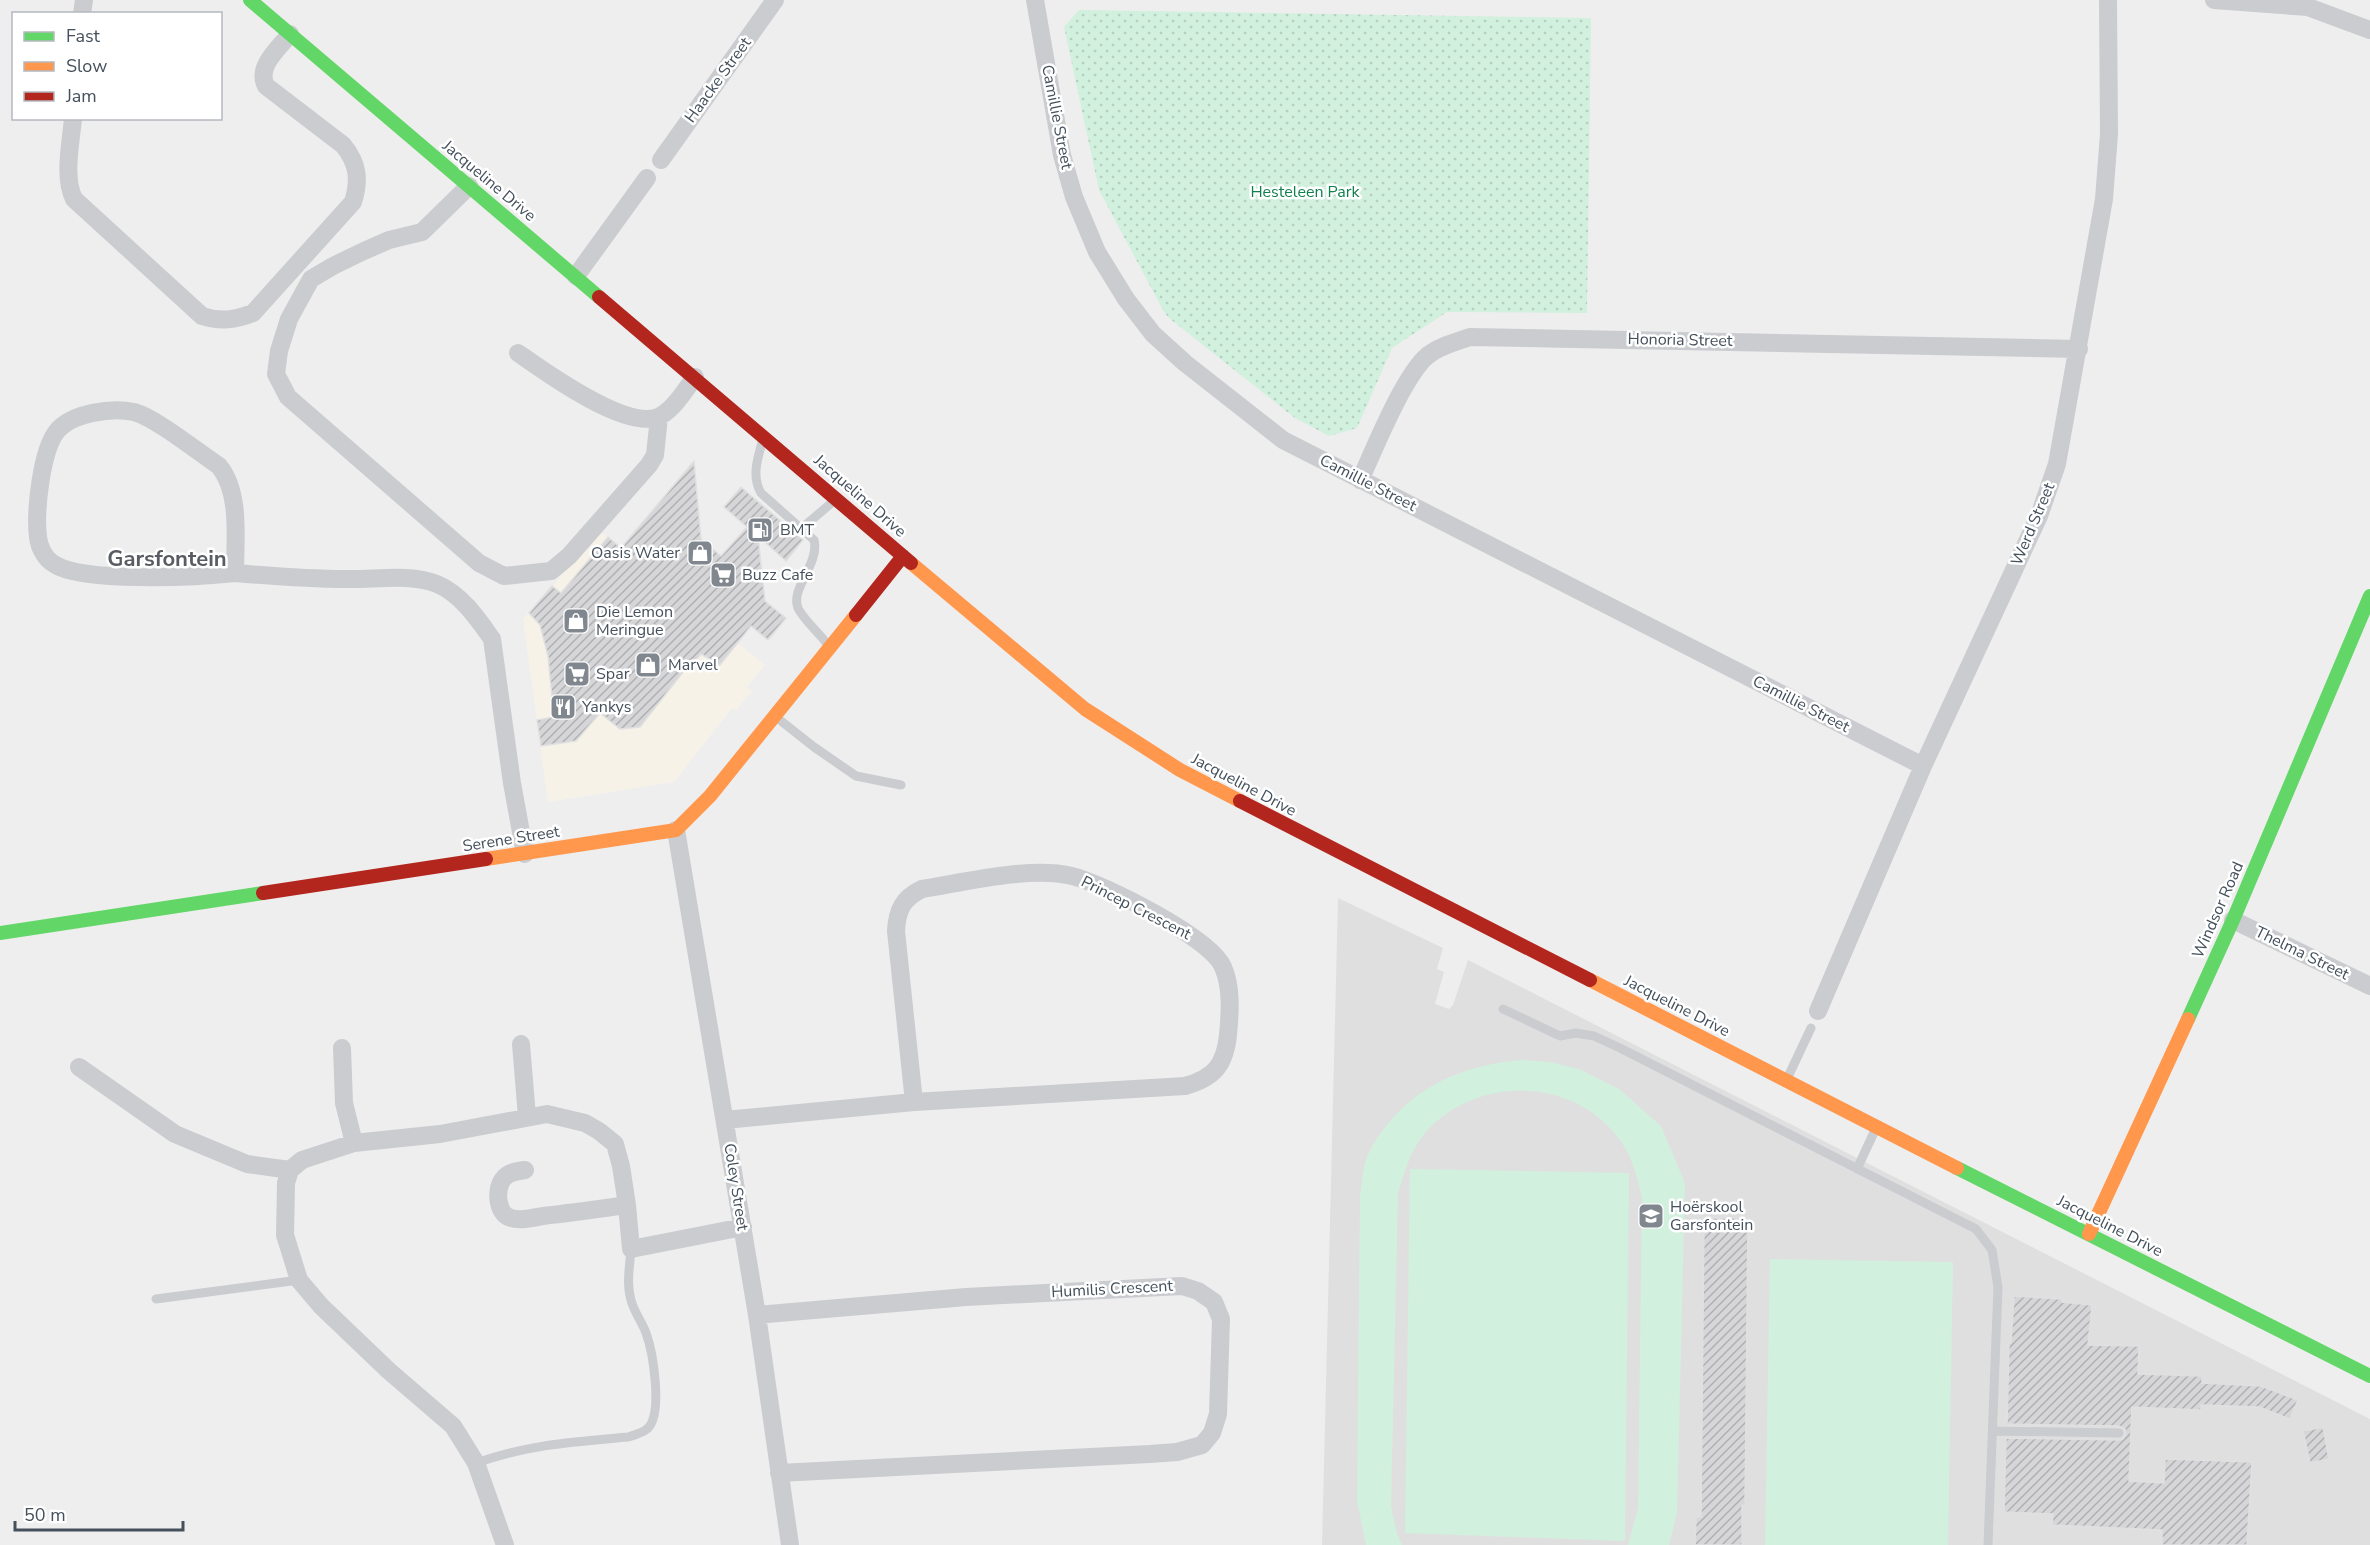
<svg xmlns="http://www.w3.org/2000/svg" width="2370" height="1545" font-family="'Nunito Sans',sans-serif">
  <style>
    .commercial { fill: #f7f2e8 }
    .education { fill: #e0dfe0 }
    .park { fill: url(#park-dots) }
    .pitch { fill: #d1f0de }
    .building { fill: url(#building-hatch); stroke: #e0e0e1; stroke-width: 1.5 }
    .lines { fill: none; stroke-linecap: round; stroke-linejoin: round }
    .lane { stroke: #cacccf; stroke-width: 9 }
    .street { stroke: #cacccf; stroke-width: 18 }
    .fast { stroke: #63d668; stroke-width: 14 }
    .slow { stroke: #ff974d; stroke-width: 14 }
    .jam { stroke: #b3261e; stroke-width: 14 }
    .labels { text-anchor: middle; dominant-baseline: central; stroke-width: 5; stroke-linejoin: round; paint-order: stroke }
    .street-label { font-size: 16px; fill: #44505c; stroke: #fff }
    .park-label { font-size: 16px; fill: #11804d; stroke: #fff }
    .poi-label { font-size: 16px; fill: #44505c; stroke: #fff; text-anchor: start }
    .district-label { font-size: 22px; font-weight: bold; fill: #595d63; stroke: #fff }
  </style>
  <defs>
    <pattern id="park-dots" width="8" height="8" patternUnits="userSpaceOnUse" patternTransform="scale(1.5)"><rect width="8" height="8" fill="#d1f0de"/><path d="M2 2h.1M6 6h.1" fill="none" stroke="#b5d0c1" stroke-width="1.8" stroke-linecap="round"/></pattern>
    <pattern id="building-hatch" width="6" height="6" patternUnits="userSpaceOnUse" patternTransform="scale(1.5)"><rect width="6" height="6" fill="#d6d6d8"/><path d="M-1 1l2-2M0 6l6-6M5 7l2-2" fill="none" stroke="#afb0b2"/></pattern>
  </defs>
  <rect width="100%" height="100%" fill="#efeeee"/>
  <path class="commercial" d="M601,532L765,665L747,687L752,691L736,710L732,708L674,782L548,802L523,619Z"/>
  <path class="education" d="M1338,898L1443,948L1437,969L1444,972L1435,1004L1449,1009L1453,1005L1468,960L2370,1419V1545H1322Z"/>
  <path class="park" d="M1079,10L1591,18L1587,313L1447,312L1392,348L1357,428L1329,436L1295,418L1169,318L1164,312L1099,190L1064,27Z"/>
  <path class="pitch" d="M1523,1060L1549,1062L1579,1069L1619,1089L1661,1126L1685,1183L1677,1513L1669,1545H1628L1638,1508L1642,1199C1638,1179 1633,1160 1622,1143C1576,1074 1471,1074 1421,1138C1409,1154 1404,1174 1398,1193L1391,1506L1397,1534L1402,1545H1366L1357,1501L1360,1196C1362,1185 1362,1174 1365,1163C1370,1147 1380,1133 1391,1120C1426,1080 1472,1064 1523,1060Z
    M1410,1169L1629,1173L1625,1541L1405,1533Z
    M1770,1259L1953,1262L1948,1545H1765Z"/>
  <path class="building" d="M694,461L701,539L721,556L747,527L724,507L741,487L803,540L786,561L758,536L765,601L786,618L768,640L751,626L720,665L701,654L689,668L687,667L640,727L620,729L600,713L576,741L541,746L537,720L554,717L548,656L540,625L529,613L552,586L561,593L608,537L621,548Z
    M1704,1218H1748L1745,1505H1742V1545H1695L1696,1517H1701Z
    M2014,1296L2062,1299V1302L2092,1305L2088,1345L2139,1346L2138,1374L2202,1376V1383L2261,1386L2298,1400L2290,1419L2259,1407L2201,1405V1410L2132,1407L2129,1481L2164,1483L2165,1459L2252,1462L2247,1545H2162V1530L2052,1525L2053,1514L2004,1512L2006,1438L2119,1440L2123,1439L2126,1434L2125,1429L2119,1426L2007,1424L2009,1343H2011Z
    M2323,1427L2329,1459L2310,1463L2303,1431Z"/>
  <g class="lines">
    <path class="lane" d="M763,439C758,457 751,476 761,493L814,540C820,564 790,588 798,608C803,619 821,635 828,645
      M802,528L835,500
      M776,717L814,747L856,776L901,785
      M1503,1009L1560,1036L1576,1033L1594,1036L1620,1048L1976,1229L1992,1250L1998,1287L1988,1545
      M1787,1079L1811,1028
      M1857,1169L1876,1128
      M156,1299L299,1280
      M1994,1431L2119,1433
      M476,1463C531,1444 572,1442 628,1437C635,1435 643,1433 648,1428C663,1413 653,1352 646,1333C642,1322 634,1312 631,1300C626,1283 630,1265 631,1249"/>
    <path class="street" d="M1035,0L1062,155L1074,197L1097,252L1126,299L1153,334L1185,363L1283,440L1923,766
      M2214,0L2308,7L2370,30
      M82,14L84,0
      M73,118C71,143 63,176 74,199L202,316C221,322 235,320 253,313L353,202C360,180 358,163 343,145L266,86C256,67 278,49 290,34
      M661,160L775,0
      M469,186L422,232L389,240L364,251L333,266L311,279L289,319L279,351L276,374L288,397L479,563L504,576L551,571L569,556L649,465L655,455L659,417
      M576,276L647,178
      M518,353C545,372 625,430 658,417C673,411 685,390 695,377
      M1360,480C1375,448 1403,377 1427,356C1439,346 1456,342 1470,337L2079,349
      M235,573C198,577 82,583 54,564C45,559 39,547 38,537C35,512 41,451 57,431C72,413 112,407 134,412C156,418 198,452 219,466C241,493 235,539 235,573C271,576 308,579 345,579C374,580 410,573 437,584C461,594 478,619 492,639L512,783L525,854
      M676,830L757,1315L790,1545
      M2233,920L2370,986
      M1818,1011L1923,766L2039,516L2057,464L2104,199L2109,134L2108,0
      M521,1044L527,1117
      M342,1048L344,1103L354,1143L440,1134L547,1114L585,1123L599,1131L615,1144L621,1166L627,1205L631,1249L743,1227
      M79,1067L175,1134L247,1164L290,1170
      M725,1120L914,1102L896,931C897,910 903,898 922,889C966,882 1030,866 1072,876C1104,884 1211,938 1223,967C1232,987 1230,1014 1228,1035C1225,1065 1214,1078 1185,1086L914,1102
      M354,1143L302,1160L290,1170L286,1183L285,1235L299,1280L321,1306L389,1371L453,1426L476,1463L505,1545
      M525,1170C517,1171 509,1172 504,1178C495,1187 496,1214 511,1218C520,1221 533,1218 543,1216C572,1213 599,1209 627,1205
      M757,1315L966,1297L1182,1286L1198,1291L1214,1302L1221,1319L1218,1414L1212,1433L1202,1445L1177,1452L1150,1454L779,1473"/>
    <path class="fast" d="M250,0L599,297
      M0,933L263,893
      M2188,1019L2233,920L2370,596
      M1957,1168L2370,1376"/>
    <path class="slow" d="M911,563L1085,709L1180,770L1240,801
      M486,859L676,830L710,796L856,615
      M1590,980L1957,1168
      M2089,1234L2188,1019"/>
    <path class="jam" d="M599,297L911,563
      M856,615L903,556
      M1240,801L1590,980
      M263,893L486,859"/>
  </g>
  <defs>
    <g id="fuel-square" transform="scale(1.35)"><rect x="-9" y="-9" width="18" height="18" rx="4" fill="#80878f" stroke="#fff"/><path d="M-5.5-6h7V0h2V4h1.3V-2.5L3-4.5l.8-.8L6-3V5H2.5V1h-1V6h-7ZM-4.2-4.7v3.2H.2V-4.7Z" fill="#fff"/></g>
    <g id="shop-square" transform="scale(1.35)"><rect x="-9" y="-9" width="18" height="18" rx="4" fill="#80878f" stroke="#fff"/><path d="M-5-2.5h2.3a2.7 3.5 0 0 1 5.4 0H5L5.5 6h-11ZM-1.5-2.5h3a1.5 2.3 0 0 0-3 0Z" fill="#fff"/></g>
    <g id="supermarket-square" transform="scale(1.35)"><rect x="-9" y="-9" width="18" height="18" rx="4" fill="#80878f" stroke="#fff"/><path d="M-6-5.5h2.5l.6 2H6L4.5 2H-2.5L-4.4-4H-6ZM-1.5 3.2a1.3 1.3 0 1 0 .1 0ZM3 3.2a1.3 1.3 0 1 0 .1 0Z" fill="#fff"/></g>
    <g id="restaurant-square" transform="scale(1.35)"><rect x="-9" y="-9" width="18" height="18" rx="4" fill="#80878f" stroke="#fff"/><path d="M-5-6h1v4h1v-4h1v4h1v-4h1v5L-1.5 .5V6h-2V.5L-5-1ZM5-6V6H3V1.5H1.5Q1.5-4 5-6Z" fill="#fff"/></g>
    <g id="school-square" transform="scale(1.35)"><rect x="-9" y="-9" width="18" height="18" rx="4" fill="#80878f" stroke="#fff"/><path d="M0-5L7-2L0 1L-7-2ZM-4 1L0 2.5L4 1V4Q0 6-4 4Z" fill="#fff"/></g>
  </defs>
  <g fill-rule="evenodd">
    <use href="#fuel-square" x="760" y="530"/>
    <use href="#shop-square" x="700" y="553"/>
    <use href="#supermarket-square" x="723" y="575"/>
    <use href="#shop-square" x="576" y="621"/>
    <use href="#shop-square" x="648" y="665"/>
    <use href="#supermarket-square" x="577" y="674"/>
    <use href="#restaurant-square" x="563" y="707"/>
    <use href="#school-square" x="1651" y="1216"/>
  </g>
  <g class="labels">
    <g class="street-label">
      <text transform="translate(718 80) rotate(-54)">Haacke Street</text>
      <text transform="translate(1057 117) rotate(79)">Camillie Street</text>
      <text transform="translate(489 181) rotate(40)">Jacqueline Drive</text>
      <text transform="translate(1680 340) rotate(1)">Honoria Street</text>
      <text transform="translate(1368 483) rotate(27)">Camillie Street</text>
      <text transform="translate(860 496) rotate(41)">Jacqueline Drive</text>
      <text transform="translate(2033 524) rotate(-67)">Werd Street</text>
      <text transform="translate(1801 704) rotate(27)">Camillie Street</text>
      <text transform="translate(1244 785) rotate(28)">Jacqueline Drive</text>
      <text transform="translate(511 839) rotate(-9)">Serene Street</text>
      <text transform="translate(1136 908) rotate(27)">Princep Crescent</text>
      <text transform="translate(2218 910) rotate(-66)">Windsor Road</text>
      <text transform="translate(2302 953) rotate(26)">Thelma Street</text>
      <text transform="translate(1677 1006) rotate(27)">Jacqueline Drive</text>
      <text transform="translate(736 1187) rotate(81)">Coley Street</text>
      <text transform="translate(2110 1226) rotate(27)">Jacqueline Drive</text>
      <text transform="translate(1112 1289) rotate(-3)">Humilis Crescent</text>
    </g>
    <g class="park-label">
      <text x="1305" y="192">Hesteleen Park</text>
    </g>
    <g class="poi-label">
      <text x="780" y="530">BMT</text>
      <text x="680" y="553" text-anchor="end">Oasis Water</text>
      <text x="742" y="575">Buzz Cafe</text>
      <text x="596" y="612">Die Lemon<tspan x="596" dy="18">Meringue</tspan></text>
      <text x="668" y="665">Marvel</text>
      <text x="596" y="674">Spar</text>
      <text x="582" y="707">Yankys</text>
      <text x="1670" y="1207">Hoërskool<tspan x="1670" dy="18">Garsfontein</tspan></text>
    </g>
    <g class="district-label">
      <text x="167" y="559">Garsfontein</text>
    </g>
  </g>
  <rect x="12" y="12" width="210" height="108" fill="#ffffff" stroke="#b4b9be" stroke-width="1.5"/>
  <rect x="24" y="32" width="30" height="9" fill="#63d668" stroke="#b4b9be" stroke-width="1.5"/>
  <text x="66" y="42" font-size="18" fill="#44505c">Fast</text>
  <rect x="24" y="62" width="30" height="9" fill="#ff974d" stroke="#b4b9be" stroke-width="1.5"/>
  <text x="66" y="72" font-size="18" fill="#44505c">Slow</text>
  <rect x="24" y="92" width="30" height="9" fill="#b3261e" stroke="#b4b9be" stroke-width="1.5"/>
  <text x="66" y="102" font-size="18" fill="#44505c">Jam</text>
  <path d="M15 1521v9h168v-9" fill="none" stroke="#44505c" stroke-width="3"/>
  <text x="24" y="1521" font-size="18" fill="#44505c" stroke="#ffffff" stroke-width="4.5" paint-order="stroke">50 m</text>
</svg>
